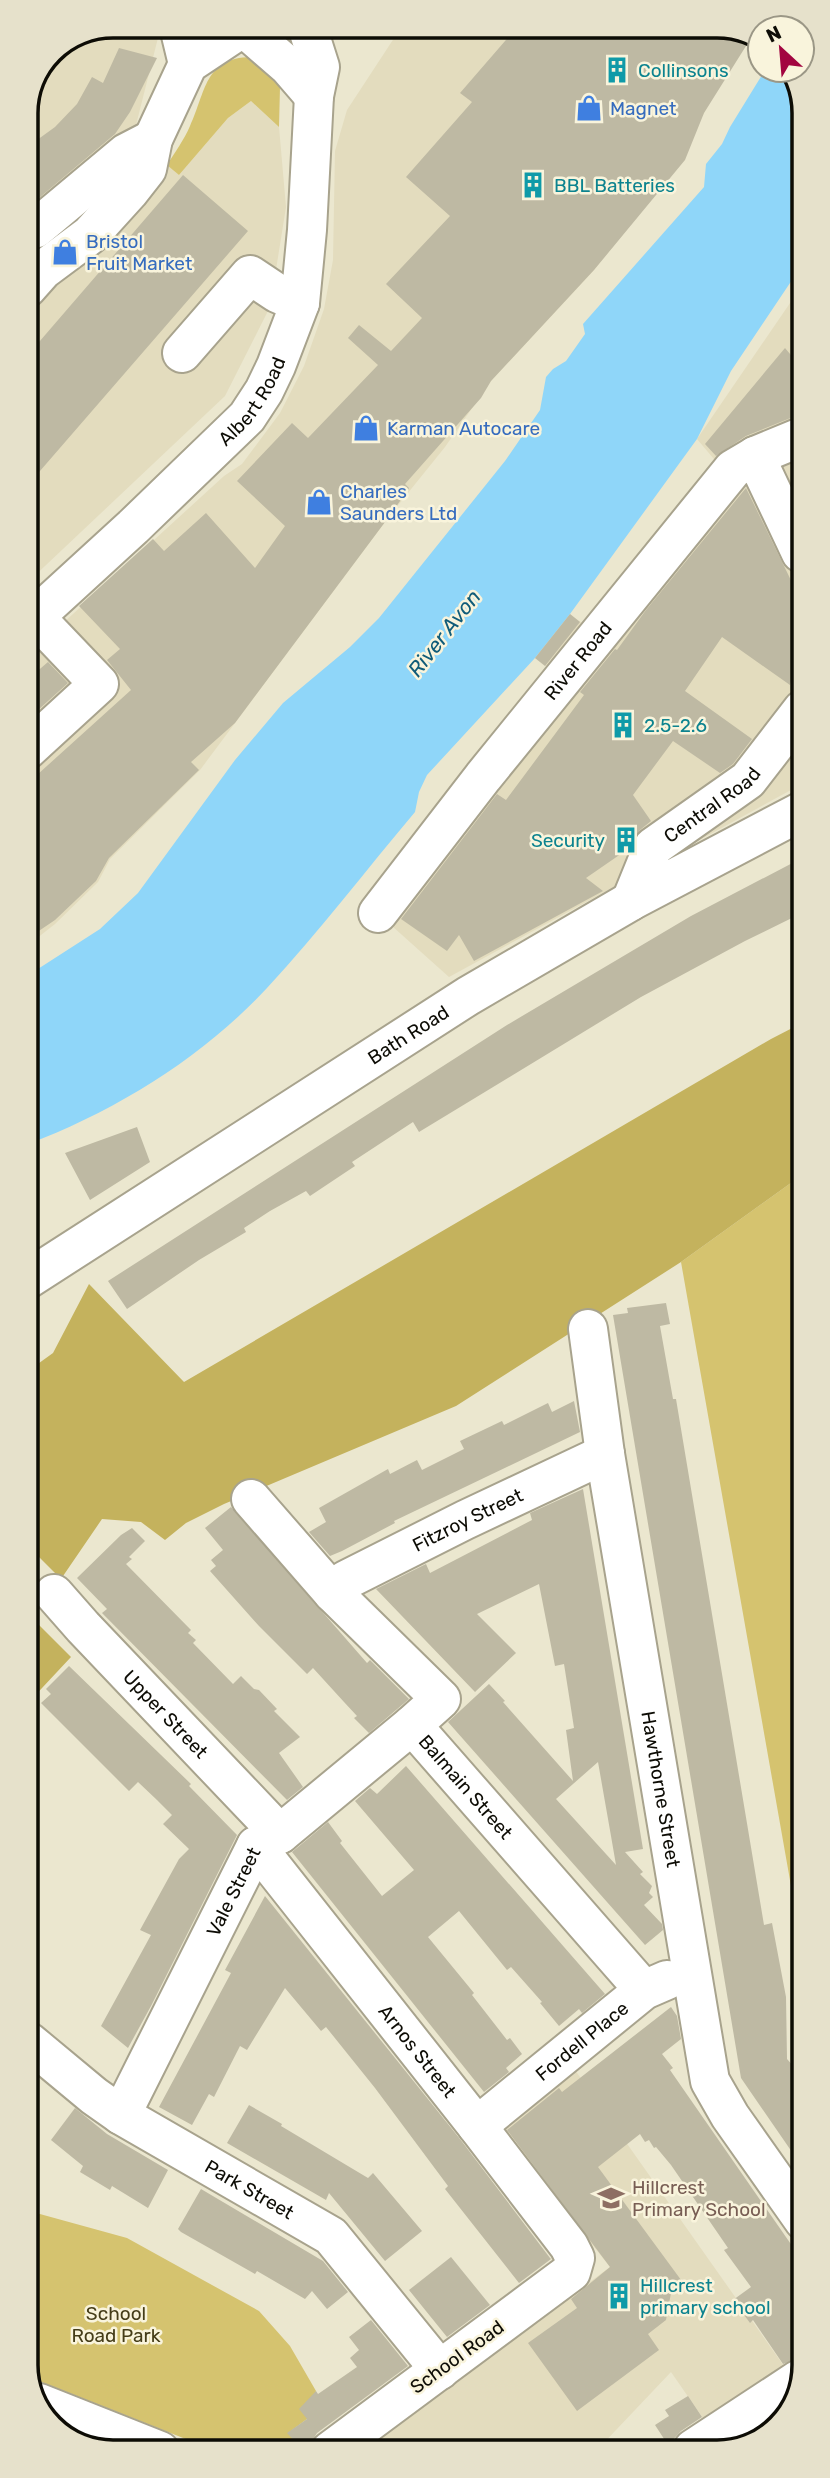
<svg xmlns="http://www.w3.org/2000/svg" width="830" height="2478" font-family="Rubik,sans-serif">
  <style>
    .built { fill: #e3dcbe }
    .green { fill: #d5c36f }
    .forest { fill: #c4b25d }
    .water { fill: #8fd6f9 }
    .building { fill: #beb9a3; fill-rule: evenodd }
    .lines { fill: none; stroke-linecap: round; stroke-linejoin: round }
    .minor-casing { stroke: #a8a38d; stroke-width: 42 }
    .highway-casing { stroke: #a8a38d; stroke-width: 42 }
    .minor { stroke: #fff; stroke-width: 38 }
    .highway { stroke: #fff; stroke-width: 38 }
    .labels { text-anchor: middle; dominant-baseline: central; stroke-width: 5; stroke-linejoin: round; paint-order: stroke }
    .culture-label { font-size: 19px; fill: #0d838f; stroke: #f9f4dc; text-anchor: start }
    .shop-label { font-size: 19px; fill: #366cbe; stroke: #f9f4dc; text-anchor: start }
    .street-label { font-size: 19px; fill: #0d0c05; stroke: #f9f4dc }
    .education-label { font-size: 19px; fill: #785e54; stroke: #f9f4dc; text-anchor: start }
    .park-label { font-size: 19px; fill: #453d18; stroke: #f9f4dc }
    .water-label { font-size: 21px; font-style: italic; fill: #105c79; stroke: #f9f4dc }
    .rim { fill: none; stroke: #0d0c05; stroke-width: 3.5 }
  </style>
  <rect width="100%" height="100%" fill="#ebe7cf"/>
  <path class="built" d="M114,26H161L134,133L179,175L228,118L251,101L279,127L286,207L270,307L225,396L27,583L26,108L52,52Z
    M402,26H722L704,113L654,196L594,270L491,381L445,447L391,514L200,770L110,859L98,882L55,924L27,946V656L224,476L242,464L280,413L304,366L324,309L333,260L335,151L347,110Z
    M801,287L802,784L449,977L373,909L555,673L535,658L570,614L588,628L719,465L697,439Z
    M575,2070L786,2369L705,2421L671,2372L598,2449L372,2450L370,2448L384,2435L610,2267L501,2130Z"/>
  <path class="green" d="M251,57L277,76L280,87L279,127L251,101L228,118L179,175L167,165C175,152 184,140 190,126C206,92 204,58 251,57Z
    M802,1175L803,1954L681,1262Z
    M29,2211L127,2238L259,2311L290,2346L316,2391L307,2419L288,2433L302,2449L216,2451L29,2377Z"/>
  <path class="forest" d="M802,1023V1175L681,1262L456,1406L224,1504L186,1523L165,1540L141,1522L102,1519L61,1579L28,1546V1371L53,1353L89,1284L184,1382L771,1039Z
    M28,1614L71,1657L28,1703Z"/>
  <path class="water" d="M765,70H787L801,92V271L790,283L731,371L697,439L570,614L535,658L427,775L419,792L415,812C366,870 319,932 267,988C203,1057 116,1111 28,1144L27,976L100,929L138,893L235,760L283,703L350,647L379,618L505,461L540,410L546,377L553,369L566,361L585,334L583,324L704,187L706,164L722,144L730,127Z"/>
  <path class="building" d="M518,26H722L751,38L704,113L685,160L594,270L491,381L481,398L405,484L409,488L391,514L235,723L191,762L199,770L109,858L96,881L55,920L27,939V784L131,690L107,660L120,649L79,606L153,539L164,551L206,513L255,568L285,526L237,481L292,423L308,438L378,365L348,338L359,325L391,351L422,318L386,284L450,216L406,177L472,102L460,93Z
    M119,48L157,58L130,112L115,134L33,203L27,194L26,148L55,127L77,104L92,77L103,83Z
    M183,175L248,231L27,486V356Z
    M785,348L801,367V416L793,417L746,436L716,456L705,444Z
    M746,488L802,603V638L790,685L722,637L685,691L752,739L733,764L720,773L673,741L633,795L651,821L640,830L628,849L586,878L603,891L474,961L459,935L447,951L401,919L497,794L506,800L584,695L580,692L615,649L617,650L646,610Z
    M570,614L580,622L545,666L535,658Z
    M48,662L68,683L27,720V680Z
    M802,858V913L745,941L641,997L419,1132L413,1122L352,1162L355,1166L310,1196L306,1191L270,1211L244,1228L246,1232L199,1260L127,1309L108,1281L507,1025L691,916Z
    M137,1127L150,1162L90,1200L65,1153Z
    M666,1303L670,1324L660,1326L673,1399H676L764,1925L772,1923L786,1997L787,2059L803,2077V2168L741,2078L613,1315L628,1313L627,1308Z
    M574,1401L580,1432L394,1521L395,1523L342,1551L330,1556L309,1532L326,1522L319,1508L388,1469L390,1474L417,1460L422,1470L464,1449L460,1441L502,1421L504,1425L548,1403L552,1412Z
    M583,1489L643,1849L625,1852L643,1872L640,1874L652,1886L649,1893L653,1897L644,1905L662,1924L663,1930L645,1945L448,1722L489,1684L505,1701L503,1702L573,1781L566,1730L574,1728L570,1702L564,1664L555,1666L539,1584L477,1614L516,1653L475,1692L376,1589L426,1564L430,1573L532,1520L530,1513ZM598,1762L611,1836L616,1865L556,1799Z
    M231,1507L367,1663L370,1660L409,1699L369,1733L354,1718L357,1716L344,1702L313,1668L307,1674L259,1626L210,1571L216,1566L211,1560L223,1550L205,1528Z
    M132,1528L145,1541L129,1557L132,1559L126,1564L191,1630L188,1633L196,1640L193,1643L233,1684L241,1676L254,1689L259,1690L277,1709L274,1711L300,1737L279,1753L303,1787L287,1800L102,1613L107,1609L77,1578L121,1535Z
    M69,1666L191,1784L189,1786L237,1835L151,2006L128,2048L101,2026L151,1935L140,1930L179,1859L189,1849L163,1824L172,1815L157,1800L138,1782L129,1791L41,1703L51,1694L46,1689Z
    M406,1766L605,1994L582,2013L579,2009L559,2026L540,2003L542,2002L511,1967L507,1970L459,1911L428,1937L474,1993L472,1995L507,2040L510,2038L522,2054L506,2068L509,2072L484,2092L292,1852L328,1822L342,1841L340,1843L382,1896L414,1870L355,1801L370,1788L377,1794Z
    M265,1896L460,2139L550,2258L551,2259L519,2283L445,2189L448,2186L375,2088L326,2027L321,2031L285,1988L247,2050L240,2046L214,2097L209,2094L192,2125L159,2107L231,1973L225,1970Z
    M671,2007L677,2016L681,2039L662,2054L673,2068L670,2070L804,2263V2357L783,2364L753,2320L750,2323L733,2300L751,2287L724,2250L728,2248L671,2165L656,2147L654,2148L649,2140L645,2142L640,2134L598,2167L684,2284L671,2293L666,2320L648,2334L659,2350L577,2411L528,2343L577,2308L571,2299L610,2267L507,2130L559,2088L562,2092Z
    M249,2105L282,2124L281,2126L368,2178L373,2173L422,2231L385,2261L329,2193L326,2200L227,2143Z
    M75,2108L107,2134L168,2170L148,2208L112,2186L110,2190L80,2172L83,2166L51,2140Z
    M201,2189L323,2261L348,2292L327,2309L312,2291L305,2299L257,2271L255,2274L181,2232L178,2229Z
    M451,2257L490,2305L447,2337L409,2290Z
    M371,2320L408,2366L317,2433L310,2444L302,2449L287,2433L307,2419L299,2409L316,2391L318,2394L357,2367L350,2358L359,2350L349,2337Z
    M688,2396L702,2417L681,2431L668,2445L655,2425L669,2416L665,2410Z"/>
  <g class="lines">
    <g class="minor-casing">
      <g id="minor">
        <path d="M183,26L181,35L188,64"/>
        <path d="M251,34L289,67L314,96"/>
        <path d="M27,230L35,229L126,153L153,139"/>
        <path d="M27,288L43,270L90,235L129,192L147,169L153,139L188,64L233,34"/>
        <path d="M182,353L250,275L277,293L300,303"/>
        <path d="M755,456L801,553"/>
        <path id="s1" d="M27,624L133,527L247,417L264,391L276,366L300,303L307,230L314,96L320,67L307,26"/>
        <path d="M27,750L99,684L35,617"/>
        <path id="s2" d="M631,901L653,847L748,780L802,710"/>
        <path id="s3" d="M378,913L483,777L733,469L755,456L801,437"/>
        <path id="s4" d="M588,1329L605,1454L710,2081L730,2116L804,2221"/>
        <path id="s5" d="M251,1499L333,1593L441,1699L412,1725L644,1990"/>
        <path id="s6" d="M333,1593L346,1580L465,1520L605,1454"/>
        <path id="s7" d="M54,1594L83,1627L280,1834"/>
        <path id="s8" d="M256,1846L477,2126L569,2246L575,2258L571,2272L330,2451"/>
        <path id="s9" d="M29,2042L94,2096L121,2115L331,2236L440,2370"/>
        <path id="s10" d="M121,2115L256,1846L280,1834L412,1725"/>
        <path id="s11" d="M477,2126L644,1990L667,1980"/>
        <path d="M39,2403L160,2451"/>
        <path d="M693,2449L798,2380"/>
      </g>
    </g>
    <g class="highway-casing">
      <g id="highway">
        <path id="s12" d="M28,1279L468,996L631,901L802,811"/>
      </g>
    </g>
    <use href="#minor" class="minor"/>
    <use href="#highway" class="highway"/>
  </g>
  <defs>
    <g id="building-bare" transform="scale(2.1)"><path d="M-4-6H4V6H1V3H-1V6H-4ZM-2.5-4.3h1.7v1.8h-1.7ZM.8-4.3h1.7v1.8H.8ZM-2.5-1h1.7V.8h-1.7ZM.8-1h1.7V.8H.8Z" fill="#0f9aa8" stroke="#f9f4dc" stroke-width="2.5" paint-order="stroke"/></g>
    <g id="shop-bare" transform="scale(2.1)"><path d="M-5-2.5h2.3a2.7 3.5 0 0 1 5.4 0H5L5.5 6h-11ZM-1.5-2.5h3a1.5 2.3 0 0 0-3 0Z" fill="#3f7fe0" stroke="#f9f4dc" stroke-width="2.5" paint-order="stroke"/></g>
    <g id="school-bare" transform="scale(2.1)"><path d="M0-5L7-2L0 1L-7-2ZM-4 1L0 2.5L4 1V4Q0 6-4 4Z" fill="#8d6e63" stroke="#f9f4dc" stroke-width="2.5" paint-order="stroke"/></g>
  </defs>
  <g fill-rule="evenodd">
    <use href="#building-bare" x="617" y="70"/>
    <use href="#shop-bare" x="589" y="108"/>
    <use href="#building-bare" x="533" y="185"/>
    <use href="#shop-bare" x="65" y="252"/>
    <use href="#shop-bare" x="366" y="428"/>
    <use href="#shop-bare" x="319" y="502"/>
    <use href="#building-bare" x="623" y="725"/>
    <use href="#building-bare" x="626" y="840"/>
    <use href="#school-bare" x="611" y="2198"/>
    <use href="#building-bare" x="619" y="2296"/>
  </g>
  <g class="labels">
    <g class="culture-label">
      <text x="638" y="70">Collinsons</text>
      <text x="554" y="185">BBL Batteries</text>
      <text x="644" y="725">2.5-2.6</text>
      <text x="605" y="840" text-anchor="end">Security</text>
      <text x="640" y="2285">Hillcrest<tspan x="640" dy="22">primary school</tspan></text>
    </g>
    <g class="shop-label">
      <text x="610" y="108">Magnet</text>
      <text x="86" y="241">Bristol<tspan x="86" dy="22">Fruit Market</tspan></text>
      <text x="387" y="428">Karman Autocare</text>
      <text x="340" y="491">Charles<tspan x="340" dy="22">Saunders Ltd</tspan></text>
    </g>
    <g class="street-label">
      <text stroke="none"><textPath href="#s1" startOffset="318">Albert Road</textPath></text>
      <text stroke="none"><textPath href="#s3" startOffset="322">River Road</textPath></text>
      <text stroke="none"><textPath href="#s2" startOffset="131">Central Road</textPath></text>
      <text stroke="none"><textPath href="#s12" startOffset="452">Bath Road</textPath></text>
      <text stroke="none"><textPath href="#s6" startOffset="154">Fitzroy Street</textPath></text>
      <text stroke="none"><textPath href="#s7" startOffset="164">Upper Street</textPath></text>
      <text stroke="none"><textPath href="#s5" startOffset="397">Balmain Street</textPath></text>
      <text stroke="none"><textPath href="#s4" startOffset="466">Hawthorne Street</textPath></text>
      <text stroke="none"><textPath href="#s10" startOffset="250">Vale Street</textPath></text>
      <text stroke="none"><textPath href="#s11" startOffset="135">Fordell Place</textPath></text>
      <text stroke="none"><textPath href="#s8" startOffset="261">Arnos Street</textPath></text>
      <text stroke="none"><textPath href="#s9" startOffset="266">Park Street</textPath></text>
      <text transform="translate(457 2357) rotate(-36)">School Road</text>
    </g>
    <g class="education-label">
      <text x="632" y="2187">Hillcrest<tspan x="632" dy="22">Primary School</tspan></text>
    </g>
    <g class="park-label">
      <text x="116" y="2313">School<tspan x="116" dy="22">Road Park</tspan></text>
    </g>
    <g class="water-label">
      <text transform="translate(444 633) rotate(-52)">River Avon</text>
    </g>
  </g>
  <path d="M0 0H830V2478H0ZM113 38H717A75 75 0 0 1 792 113V2365A75 75 0 0 1 717 2440H113A75 75 0 0 1 38 2365V113A75 75 0 0 1 113 38Z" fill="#e6e1cb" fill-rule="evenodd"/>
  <path class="rim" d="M113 38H717A75 75 0 0 1 792 113V2365A75 75 0 0 1 717 2440H113A75 75 0 0 1 38 2365V113A75 75 0 0 1 113 38Z"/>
  <g transform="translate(781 49) rotate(334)"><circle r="33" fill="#f9f4dc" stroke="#9b9786" stroke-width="2"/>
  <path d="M0-5L12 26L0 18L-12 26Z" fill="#a20540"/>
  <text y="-10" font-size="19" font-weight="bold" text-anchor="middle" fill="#0d0c05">N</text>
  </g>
</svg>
